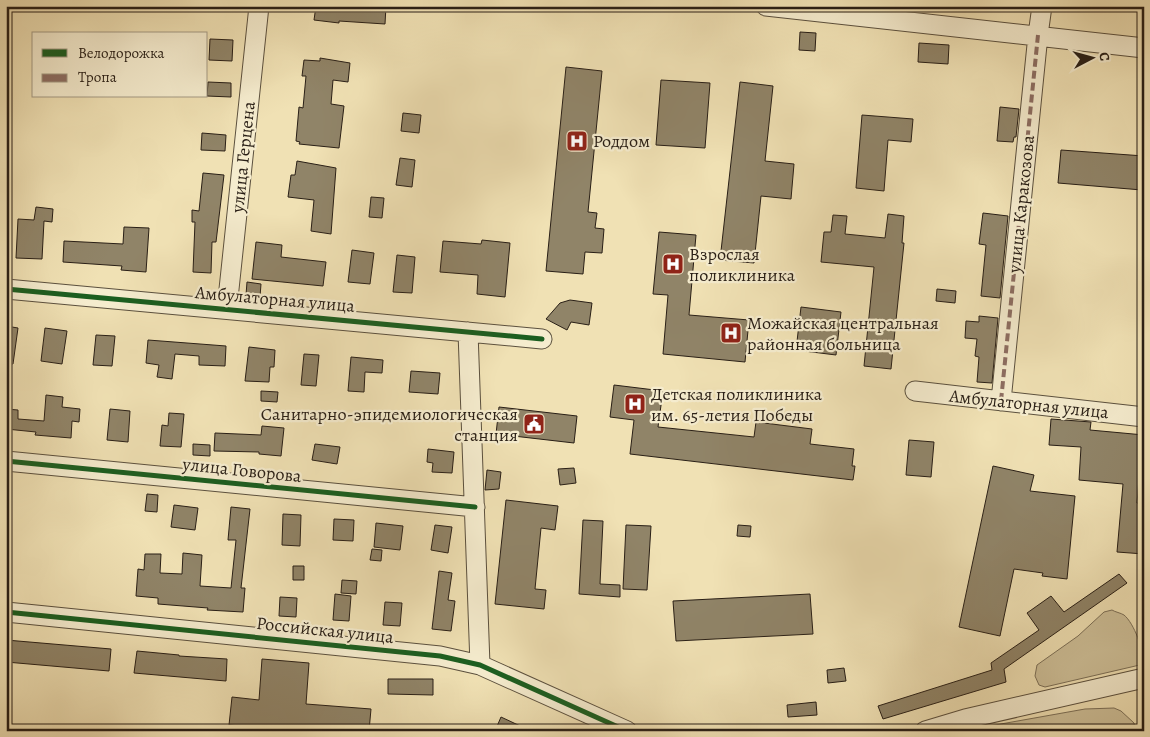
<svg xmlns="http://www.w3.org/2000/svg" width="1150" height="737" font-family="Alegreya,serif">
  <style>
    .green { fill: #cec099; stroke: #7c7058 }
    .building { fill: #908468; stroke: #291f16 }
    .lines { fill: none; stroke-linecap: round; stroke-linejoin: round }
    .minor-casing { stroke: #5b503e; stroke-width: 21 }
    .minor { stroke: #f5ecce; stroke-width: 19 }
    .quiet { stroke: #8d6e63; stroke-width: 4; stroke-dasharray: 8 4; stroke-linecap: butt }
    .cycleway-casing { stroke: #f5ecce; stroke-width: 8 }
    .cycleway { stroke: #1b5e20; stroke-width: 5 }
    .labels { text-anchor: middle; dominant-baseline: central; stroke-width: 4.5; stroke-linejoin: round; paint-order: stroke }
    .poi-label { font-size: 18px; fill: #291f16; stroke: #f5ecce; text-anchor: start }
    .street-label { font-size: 18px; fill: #291f16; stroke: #f5ecce }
  </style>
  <rect width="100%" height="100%" fill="#f0e1b4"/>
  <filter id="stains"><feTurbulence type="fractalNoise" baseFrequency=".004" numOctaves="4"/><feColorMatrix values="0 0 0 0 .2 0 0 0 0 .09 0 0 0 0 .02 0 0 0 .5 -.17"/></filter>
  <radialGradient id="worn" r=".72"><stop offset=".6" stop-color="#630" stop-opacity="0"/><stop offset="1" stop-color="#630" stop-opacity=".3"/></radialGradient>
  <path class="green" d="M1112,610C1115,612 1121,613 1124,615C1134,623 1144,651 1144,664L1045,687L1039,685L1035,676L1037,665L1078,636L1104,612Z
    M1114,708L1121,711L1134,723L1135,731H984V727L1085,709Z"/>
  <path class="building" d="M316,6L351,8L352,6H386L385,24L339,21V23L314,20Z
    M800,32L816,33L815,51L799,50Z
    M210,39L233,40L232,61L209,60Z
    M919,43L949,45L948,64L918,62Z
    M320,58L350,63L348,82L333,80L331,104L344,106L339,148L299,144L300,142L296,141L299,107L303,108L306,76H302L304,60L320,61Z
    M566,67L602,71L588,212L597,213L595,228L604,229L602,253L585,252L583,274L546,271Z
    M661,80L710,83L705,148L656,145Z
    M208,82L231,83V97L207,96Z
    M740,82L773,86L765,161L794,164L791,199L761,196L754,263L720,260Z
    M1000,107L1019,109L1016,137H1014L1013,142L997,141Z
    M403,113L421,115L419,133L401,131Z
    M862,115L913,119L911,142L888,140L884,191L856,188Z
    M202,133L226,135L225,151L201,150Z
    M1061,150L1144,156L1142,190L1058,183Z
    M400,158L415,160L412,187L396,185Z
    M297,161L336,168L331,234L311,231L314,200L288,197L291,175H295Z
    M203,173L224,175L216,242H212L211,273L193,272L195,222H192V210L199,211Z
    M371,197L384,198L382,218L369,217Z
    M36,207L53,209L52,222L44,221L42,259L16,258L18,219L34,220Z
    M983,213L1008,216L1000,298L981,296L986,245L979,244Z
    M888,214L904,216L902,243H904L891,369L864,366L874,267L821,262L824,232H831L833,215L847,216L845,234L885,238Z
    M124,227L149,228L146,272L121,270L122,266L63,262L64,241L123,244Z
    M659,232L696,235L689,315L749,320L745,362L663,354L668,295L653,294Z
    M482,240L510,243L505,297L477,294L478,275L440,272L443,241L481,244Z
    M256,242L282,245L281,257L326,262L323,286L252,279Z
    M352,250L374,253L370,284L348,282Z
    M397,255L415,257L412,293L393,292Z
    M247,282L261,284L260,297L246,295Z
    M937,289L956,291L955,303L936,301Z
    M570,300L592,303L589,325L571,322L567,330L546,319L560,303Z
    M801,307L841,312L836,355L796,350Z
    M979,316L998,318L992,383L977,382L979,357L975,356L977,339L965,338L966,321L979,322Z
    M6,326L18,328L13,364H6Z
    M45,328L67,331L62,364L41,361Z
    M96,335L115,336L112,366L93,365Z
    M148,340L226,346L225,366L199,365V356L175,354L172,379L157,377L159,365L146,363Z
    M249,347L275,350L274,367H270L269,382L245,381Z
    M304,354L319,355L316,386L301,385Z
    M351,357L383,360L382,373L365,372L364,392L348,391Z
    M411,371L440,373L438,394L409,392Z
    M614,385L663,391L658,427L754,437L756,422L812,429L810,444L854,449L852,466H855L853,480L630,454L634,420L610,417Z
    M261,391L278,392L277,402L261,401Z
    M46,395L63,397L62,407L80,409L79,422L72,421L71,438L35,435L36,432L6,429V409L18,410V419L44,421Z
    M499,407L577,416L574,443L496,434Z
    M110,409L130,411L128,442L107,440Z
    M169,413L184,414L181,447L160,446L162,425L168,426Z
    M1051,419L1091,422L1090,430L1144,435V478H1139L1137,503H1144V554L1117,552L1123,484L1079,480L1081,447L1049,445Z
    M262,426L284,428L281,456L259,454V452L214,451L215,433L261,435Z
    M909,440L934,442L931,477L906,475Z
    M193,444L210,445V456L193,455Z
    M315,444L340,447L337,464L312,460Z
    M428,449L454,452L452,473L432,472L433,463L427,462Z
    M993,466L1034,475L1030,491L1075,496L1067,579L1042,576L1043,573L1014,569L1000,636L959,627Z
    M574,468L576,483L560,485L558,469Z
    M487,470L501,472L499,489L485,490Z
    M147,494L158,495L157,512L145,511Z
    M506,500L558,506L555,530L541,528L535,589L546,590L544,609L495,604Z
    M174,505L198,508L195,530L171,527Z
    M231,507L250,509L241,588H245L243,612L207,610L208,608L158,604V598L136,596L138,569L144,570L145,554H161L160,573L182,574L183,553L202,555L200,586L231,588L236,540H228Z
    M283,514L301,515L300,546L282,545Z
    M334,519L354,520L353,541L333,540Z
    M583,520L603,521L600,584L620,585V597L579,594Z
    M376,523L403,526L400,550L374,547Z
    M435,525L452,527L448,553L431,550Z
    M626,525L651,526L647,590L623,589Z
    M738,525L751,526L750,537L737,536Z
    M372,549L382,550L381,561L370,560Z
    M293,566H304V580H293Z
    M439,571L452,573L448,600L455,601L451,631L432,629Z
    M1119,574L1127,583L1004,669L1006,682L883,719L878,706L992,670L991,663L1039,630L1027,613L1051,596L1064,612Z
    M342,580L357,581L356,594L341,593Z
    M335,594L351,596L349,621L333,620Z
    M810,594L813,634L676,641L673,601Z
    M280,597L297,598L296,617L279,616Z
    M385,602L402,603L400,626L383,625Z
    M6,640L111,649L109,671L6,662Z
    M137,651L179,655V656L227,659L226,681L134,673Z
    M262,659L309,663L306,704L371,709L369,731H297L229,725L232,697L259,700Z
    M844,668L846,681L828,683L827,670Z
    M388,679H433V695L388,694Z
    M816,702L817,715L788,717L787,705Z
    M501,717L531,731H495Z"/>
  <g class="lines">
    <g class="minor-casing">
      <path id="minor" d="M766,6L1144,48
        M6,289L542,339
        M227,308L259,6
        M468,332L480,665
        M915,391L1144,417
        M1001,401L1038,35L1042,6
        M6,461L475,507
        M6,612L440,656L480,665L627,731
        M925,731L965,719L1144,678"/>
    </g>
    <use href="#minor" class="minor"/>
    <path class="quiet" d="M1001,401L1038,35"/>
    <g class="cycleway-casing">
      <path id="cycleway" d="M6,289L542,339
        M6,461L475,507
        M6,612L440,656L480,665L627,731"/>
    </g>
    <use href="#cycleway" class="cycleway"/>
  </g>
  <defs>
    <g id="hospital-square" transform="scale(1.125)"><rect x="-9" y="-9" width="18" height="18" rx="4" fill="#8f2418" stroke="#f5ecce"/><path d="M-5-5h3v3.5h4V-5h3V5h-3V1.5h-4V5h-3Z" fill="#fff"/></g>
    <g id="civic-square" transform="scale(1.125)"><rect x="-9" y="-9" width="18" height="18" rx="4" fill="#8f2418" stroke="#f5ecce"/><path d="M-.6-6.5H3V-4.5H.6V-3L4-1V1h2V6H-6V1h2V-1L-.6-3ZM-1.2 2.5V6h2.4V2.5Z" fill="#fff"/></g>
  </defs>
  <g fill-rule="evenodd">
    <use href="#hospital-square" x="577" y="141"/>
    <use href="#hospital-square" x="673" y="264"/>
    <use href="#hospital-square" x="731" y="333"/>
    <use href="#hospital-square" x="635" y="404"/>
    <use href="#civic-square" x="534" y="424"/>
  </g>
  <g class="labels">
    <g class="poi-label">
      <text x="593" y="141">Роддом</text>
      <text x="689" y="254">Взрослая<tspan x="689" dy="21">поликлиника</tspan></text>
      <text x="747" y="323">Можайская центральная<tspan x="747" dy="21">районная больница</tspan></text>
      <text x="651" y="394">Детская поликлиника<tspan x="651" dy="21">им. 65-летия Победы</tspan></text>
      <text x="518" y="414" text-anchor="end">Санитарно-эпидемиологическая<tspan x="518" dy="21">станция</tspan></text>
    </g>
    <g class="street-label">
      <text transform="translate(243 157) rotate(-84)">улица Герцена</text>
      <text transform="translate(1021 204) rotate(-84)">улица Каракозова</text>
      <text transform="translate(275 299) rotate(5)">Амбулаторная улица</text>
      <text transform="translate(1029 404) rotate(6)">Амбулаторная улица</text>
      <text transform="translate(242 470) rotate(6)">улица Говорова</text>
      <text transform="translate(325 630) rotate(6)">Российская улица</text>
    </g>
  </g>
  <rect width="1150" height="737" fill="none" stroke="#f0e1b4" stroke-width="25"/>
  <rect x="8" y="8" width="1135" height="722" fill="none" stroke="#291f16" stroke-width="2.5"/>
  <rect x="12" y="12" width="1125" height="712" fill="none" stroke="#291f16"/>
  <rect x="32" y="32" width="175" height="65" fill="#f5ecce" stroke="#a39a84"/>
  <rect x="42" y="49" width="25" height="8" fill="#1b5e20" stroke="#a39a84"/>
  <text x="78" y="58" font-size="15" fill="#291f16">Велодорожка</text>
  <rect x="42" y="74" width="25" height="8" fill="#8d6e63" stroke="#a39a84"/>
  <text x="78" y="82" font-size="15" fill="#291f16">Тропа</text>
  <g transform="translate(1092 58) rotate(84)" stroke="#f5ecce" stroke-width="4" paint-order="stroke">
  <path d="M0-4L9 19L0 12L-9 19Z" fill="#291f16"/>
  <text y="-8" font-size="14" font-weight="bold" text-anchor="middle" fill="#291f16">С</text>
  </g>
  <rect width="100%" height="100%" filter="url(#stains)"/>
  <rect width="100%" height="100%" fill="url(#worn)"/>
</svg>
